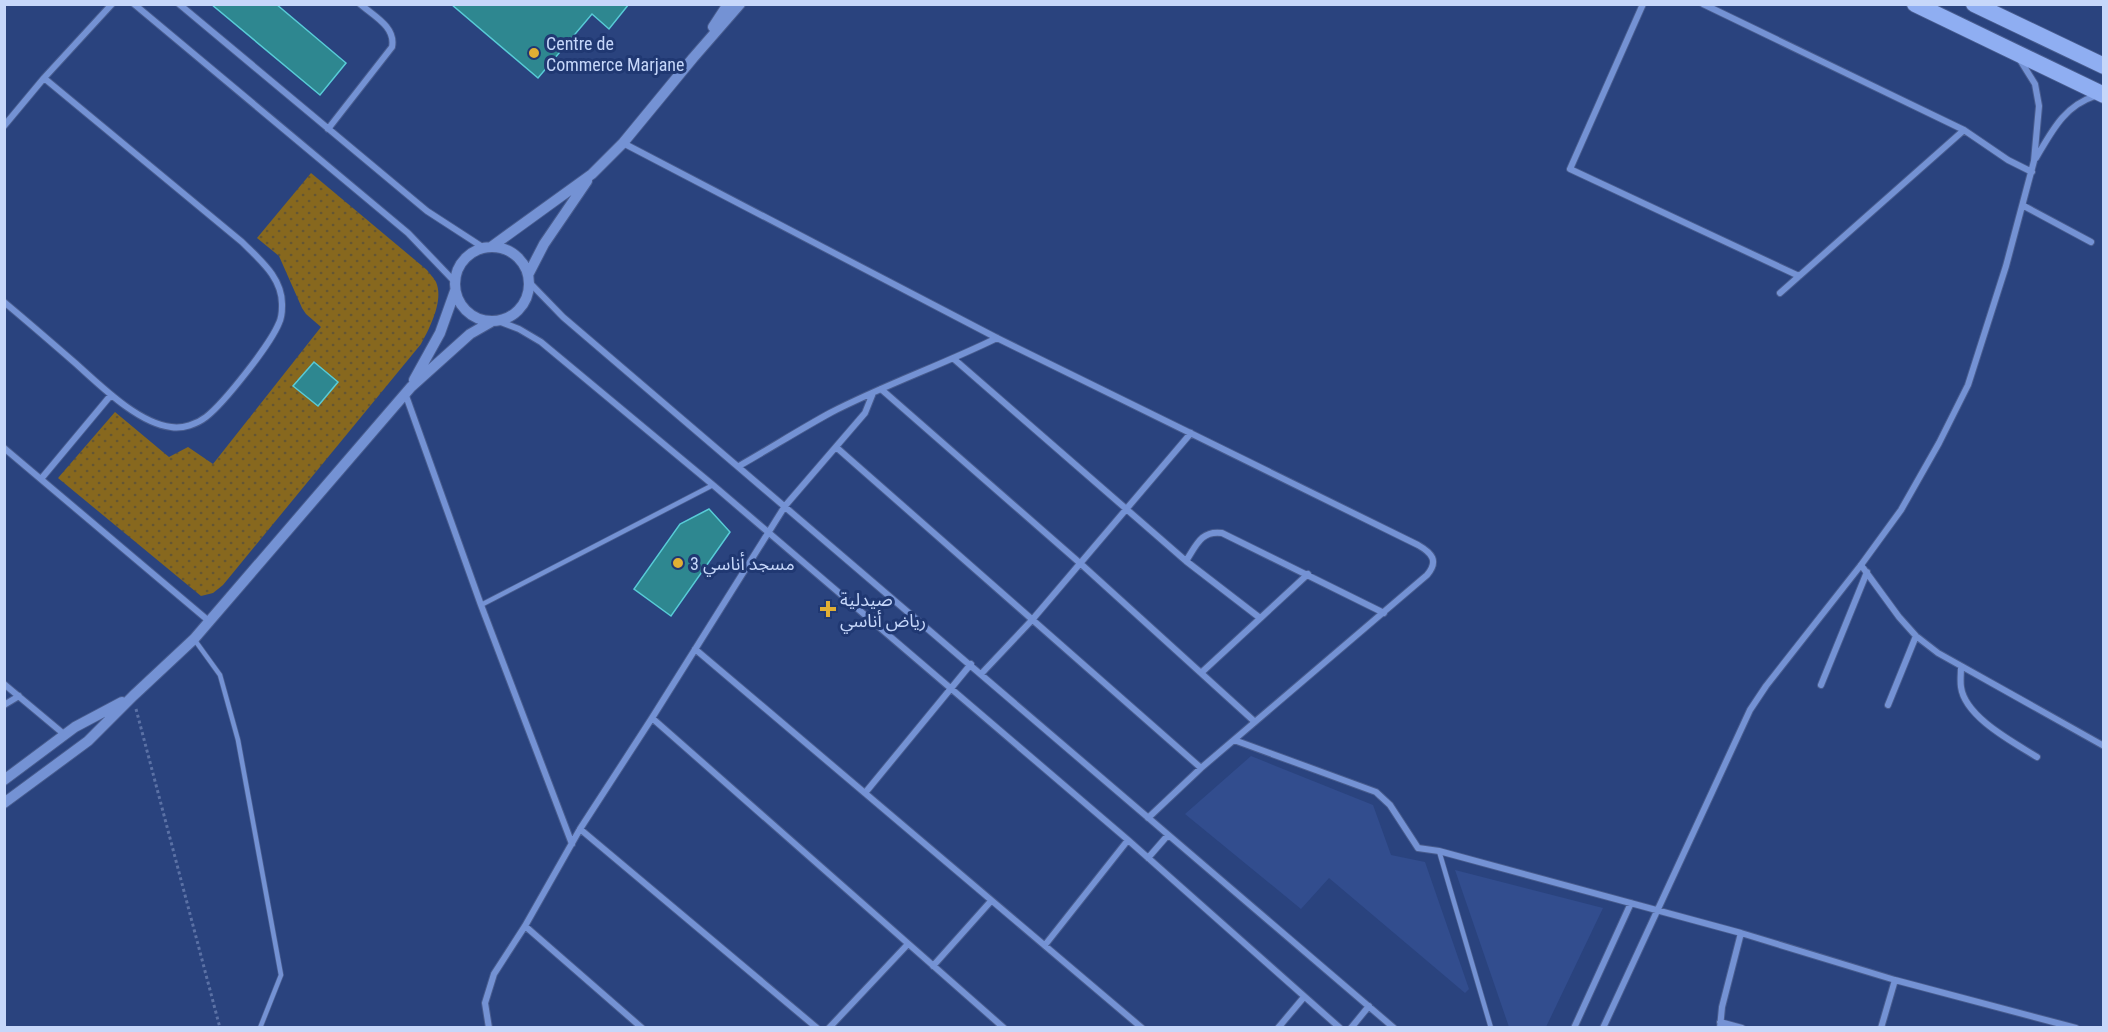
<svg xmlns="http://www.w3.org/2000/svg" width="2108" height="1032" font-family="'Roboto Condensed','Noto Sans Arabic',sans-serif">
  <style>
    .built { fill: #324d8e }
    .park { fill: url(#park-dots) }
    .building { fill: #2e8790; stroke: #58cbd7; stroke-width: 1.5 }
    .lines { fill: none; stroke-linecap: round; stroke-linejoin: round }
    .service-casing { stroke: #485c8e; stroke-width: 6 }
    .minor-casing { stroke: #485c8e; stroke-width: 8 }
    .tertiary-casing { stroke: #485c8e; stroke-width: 12 }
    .trunk-casing { stroke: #485c8e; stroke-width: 18 }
    .path { stroke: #5b71a5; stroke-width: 3; stroke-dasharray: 3 3; stroke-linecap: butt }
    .service { stroke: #7492d4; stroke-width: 4.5 }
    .minor { stroke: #7492d4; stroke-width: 6 }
    .tertiary { stroke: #7492d4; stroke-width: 10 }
    .trunk { stroke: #8faef2; stroke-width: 16 }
    .poi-dot { fill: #e1af34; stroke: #203872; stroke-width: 2 }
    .labels { text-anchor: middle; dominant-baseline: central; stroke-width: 6; stroke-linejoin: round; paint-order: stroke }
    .poi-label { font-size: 18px; fill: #c6d7fa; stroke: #203872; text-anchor: start }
  </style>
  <defs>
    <pattern id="park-dots" width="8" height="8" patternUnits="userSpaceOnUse" patternTransform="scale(1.5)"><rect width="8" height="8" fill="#87681e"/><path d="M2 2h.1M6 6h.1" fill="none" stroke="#655632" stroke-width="1.8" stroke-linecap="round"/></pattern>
  </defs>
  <rect width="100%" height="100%" fill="#2a437e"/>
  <path class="built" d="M1251,756L1373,805L1391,855L1425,862L1469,989L1465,993L1329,878L1301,909L1185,814Z
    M1455,870L1603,908L1546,1027H1509Z"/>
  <path class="park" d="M311,173L427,270C429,273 434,278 436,282C444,300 430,328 421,344L223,585L213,593L201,596L58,478L115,412L169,457L188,447L213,464L321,327L306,314L302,308L279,256L257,238Z"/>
  <path class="building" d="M211,4H276L346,63L320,95Z
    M451,4H629L609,29L592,14L538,78Z
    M314,362L338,382L318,406L293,386Z
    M709,509L730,532L671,616L634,589L680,524Z"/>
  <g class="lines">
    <g class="service-casing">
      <path id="service" d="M481,605L713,485
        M194,639L220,675L238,740L281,975L260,1028
        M1439,851L1491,1028"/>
    </g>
    <g class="minor-casing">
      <path id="minor" d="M134,4L408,233L454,281
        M179,4L427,211L484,248
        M1643,4L1570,169L1799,276
        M1703,4L1964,130L2008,160L2032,172
        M4,126L44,78L112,4
        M328,129L392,47C396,27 374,16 360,4
        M623,143L997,338L1418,545C1432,553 1439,561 1427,575L1201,768L1148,818
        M2036,158C2052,131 2064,106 2095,96
        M2024,206L2091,242
        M529,282L563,317L1394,1028
        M1780,293L1964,130
        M4,302C28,322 51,342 74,362C99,384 137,423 171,427C183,429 197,424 206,417C224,403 270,345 279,323C281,319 282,311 282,306C283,278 260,260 242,242L44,78
        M498,321L519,329L541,342L713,485L1128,840L1340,1028
        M954,359L1186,561L1260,618
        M881,389L1081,564L1255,722
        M405,393L481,605L572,844
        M836,447L1201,768
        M4,448L210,622
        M739,466C769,449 799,430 830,413C884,385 942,365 997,338
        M41,479L111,395
        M1186,561C1196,546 1201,530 1222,533L1384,613
        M1861,565L1899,617L1916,636L1938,653L2104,746
        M695,649L1142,1028
        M1961,667C1961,673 1960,681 1961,687C1965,717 2013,742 2037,757
        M982,673L1032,620L1191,433
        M1201,673L1308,574
        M4,684L65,735
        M1821,685L1867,572
        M4,705L19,696
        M1888,705L1916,636
        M652,718L1004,1028
        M1234,740L1376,792L1390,805L1418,848L1439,851L1741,933L1895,980L2076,1028
        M865,793L971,664
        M580,829L817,1028
        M1148,858L1168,835
        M525,926L642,1028
        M1045,945L1128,840
        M933,966L991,901
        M1720,1022L1742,1028
        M489,1028L485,1003L494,974L525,926L580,829L652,718L785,506L865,413L873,393
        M829,1028L908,944
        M1278,1028L1304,997
        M1351,1028L1369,1006
        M1574,1028L1631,903
        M1603,1028L1750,710L1766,686L1861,565L1901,510L1939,443L1968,385L2006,266L2034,161L2039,106L2035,84L2020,60
        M1720,1028L1722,1007L1741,933
        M1881,1028L1895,980"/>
    </g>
    <g class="tertiary-casing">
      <path id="tertiary" d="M713,27L728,4
        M455 284a37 37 0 1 1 74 0a37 37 0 1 1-74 0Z
        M491,247L592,174L623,143L693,58L740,4
        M528,275L544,244L587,181
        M414,380L440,333L455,291
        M4,780L75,727L122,702
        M4,803L88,741L133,696L194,639L411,387L470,334L491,322"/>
    </g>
    <g class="trunk-casing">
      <path id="trunk" d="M1915,4L2104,95
        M1974,4L2104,66"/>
    </g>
    <path class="path" d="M136,709L220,1028"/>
    <use href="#service" class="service"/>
    <use href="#minor" class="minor"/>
    <use href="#tertiary" class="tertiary"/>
    <use href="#trunk" class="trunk"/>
  </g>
  <g class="poi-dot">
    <circle cx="534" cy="53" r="6"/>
    <circle cx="678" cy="563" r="6"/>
    <path d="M825 600h6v6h6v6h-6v6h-6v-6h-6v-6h6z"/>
  </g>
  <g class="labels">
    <g class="poi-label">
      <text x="546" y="43">Centre de<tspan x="546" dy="21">Commerce Marjane</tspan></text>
      <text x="690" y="563">مسجد أناسي 3</text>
      <text x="840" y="599">صيدلية<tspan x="840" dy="21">رياض أناسي</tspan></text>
    </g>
  </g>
  <rect width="2108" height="1032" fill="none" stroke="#c6d7fa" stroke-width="12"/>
</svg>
